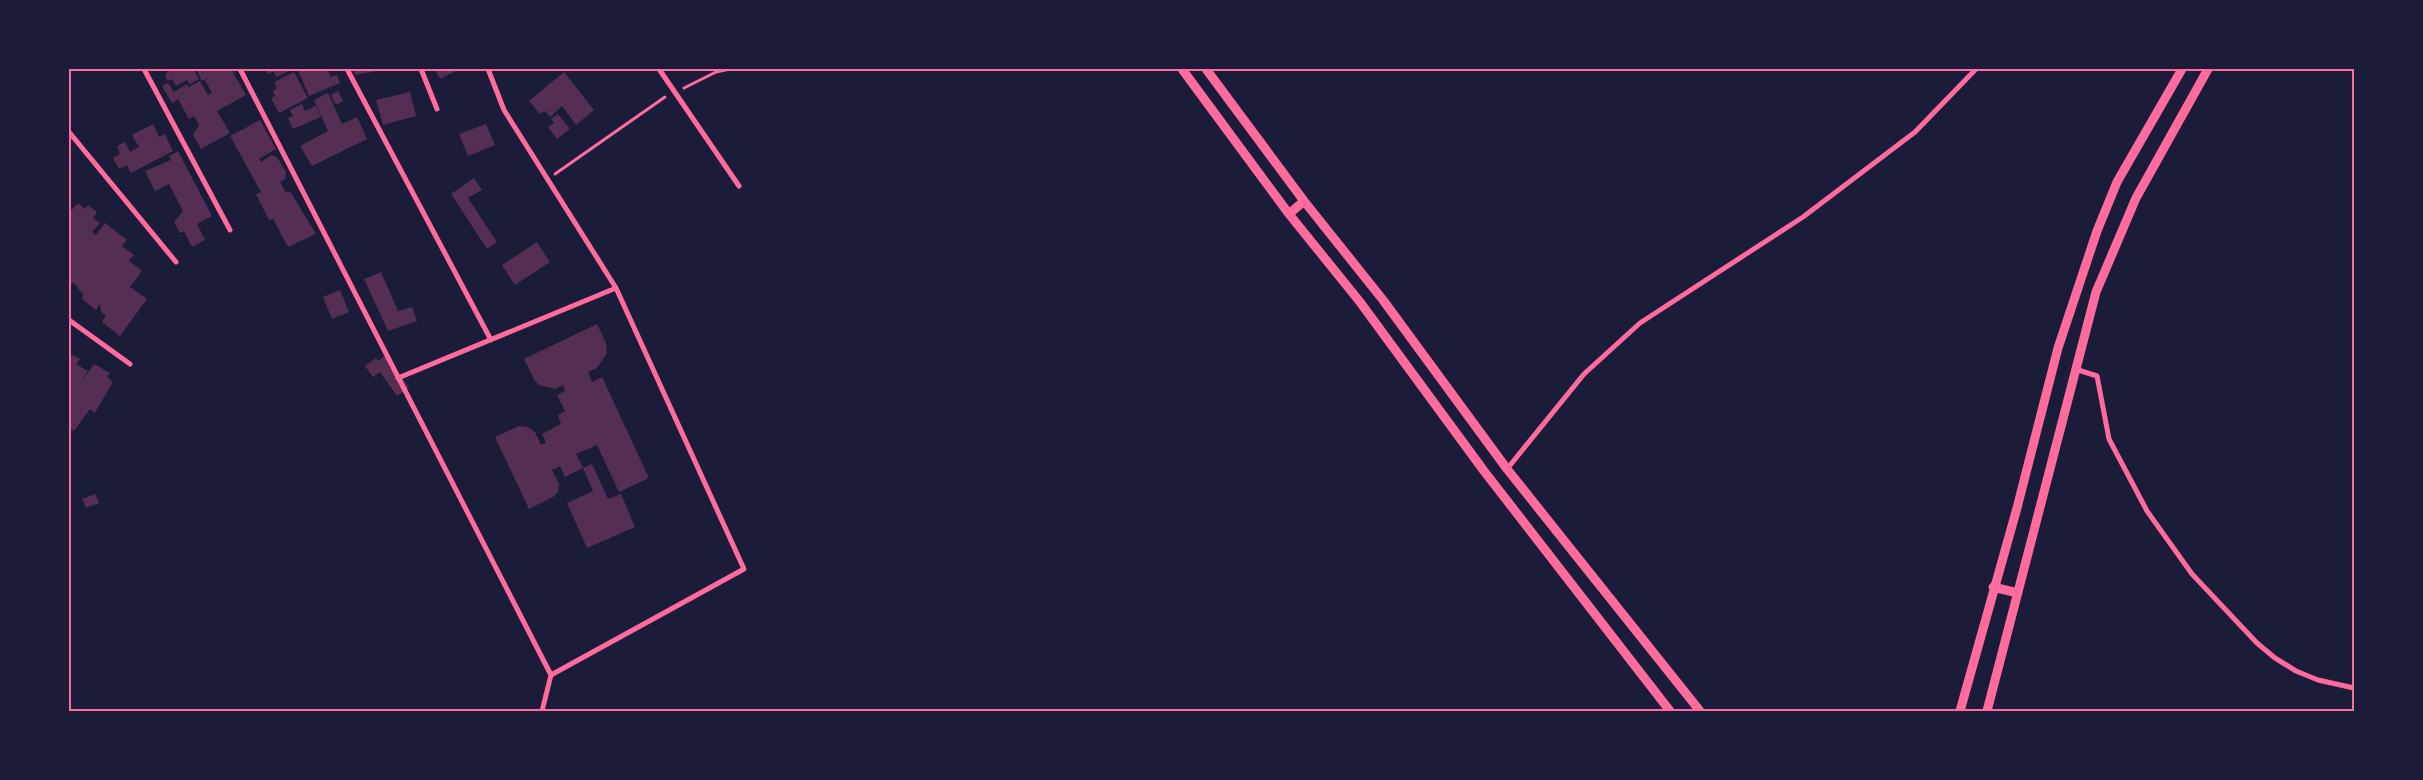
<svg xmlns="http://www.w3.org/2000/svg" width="2423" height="780" font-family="Karla,sans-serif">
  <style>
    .building { fill: #542f53 }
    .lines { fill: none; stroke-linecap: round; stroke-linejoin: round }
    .path { stroke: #ff6b9d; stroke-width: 3 }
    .minor { stroke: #ff6b9d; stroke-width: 5 }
    .tertiary { stroke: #ff6b9d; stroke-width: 9 }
    .neatline { fill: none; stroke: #ff6b9d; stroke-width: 2 }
  </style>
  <rect width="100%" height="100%" fill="#1b1b3a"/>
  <path class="building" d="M168,69H193L199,79L190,84L187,80L176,86L172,79L168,81L165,76Z
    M196,69H231L246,95L217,111L230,133L201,149L193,135L199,125L194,116L189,119L178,99L172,103L162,86L168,83L174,92L187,84L189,87L200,81L208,95L212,93L205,80L212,76L202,81Z
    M266,69H293L276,77L274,71L268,74Z
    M301,69H327L331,77L337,75L340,83L309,96L298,70Z
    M354,69H382V70L355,75Z
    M435,69H459L440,79Z
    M294,72L308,98L279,113L271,98L275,96L273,91L277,88L274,82Z
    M564,72L594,110L576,125L562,106L550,117L545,111L540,114L529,101Z
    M338,91L343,101L336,105L331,95Z
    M410,92L416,116L383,125L376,100Z
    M328,93L342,124L357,117L367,139L312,166L300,146L328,131L314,100Z
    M302,104L305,111L316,106L321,117L293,129L288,118L293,116L290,110Z
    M558,114L570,129L557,139L548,127L554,123L551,119Z
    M260,120L276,149L259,159L261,162L271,155L277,157L286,172L285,179L280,182L286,193L290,191L316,234L288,247L273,219L269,220L256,194L261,192L230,136Z
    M153,124L159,137L165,134L173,151L131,173L127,165L119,169L113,158L120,154L117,146L125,142L130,152L139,147L132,135Z
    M486,124L495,145L468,156L459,134Z
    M178,151L212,216L197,224L205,240L192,247L184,231L180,233L174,222L183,211L169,184L155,191L145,171L171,160L169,156Z
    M474,178L482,190L468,198L497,242L487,249L451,194Z
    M78,203L85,209L88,205L97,212L93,218L100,223L92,232L96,235L105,223L127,240L122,246L134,255L129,261L142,271L130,287L147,299L120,336L102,322L106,316L101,312L100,304L96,310L82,299L83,294L78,289L79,288L72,282L69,287V213Z
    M537,242L550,262L515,285L502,265Z
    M381,272L398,311L412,307L417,321L388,331L364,279Z
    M340,290L349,312L332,319L323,297Z
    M597,324L606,343L607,353L597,368L588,372L592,382L602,377L649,478L619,492L597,445L576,454L583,468L565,477L560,466L552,470L559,484L558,492L553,497L529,509L495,437L519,426L528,427L535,432L541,445L546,443L542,434L561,424L558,415L565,411L557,395L565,391L563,385L555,389L539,385L535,381L524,359Z
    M73,355L80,359L76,364L88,371L80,384L94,364L110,373L107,377L113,382L95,413L90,409L74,431L69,427V359Z
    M386,355L409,388L397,396L380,372L373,377L365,366L376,358L378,361Z
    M592,464L608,499L621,494L635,527L587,548L567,503L593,491L583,468Z
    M95,494L99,503L86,508L82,499Z"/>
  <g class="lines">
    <path class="path" d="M684,88L716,72L730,69
      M555,174L665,97"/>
    <path class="minor" d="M144,69L230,230
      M240,69L551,675L542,711
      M347,69L491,340
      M421,69L437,109
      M488,69L504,110L616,288L744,569L551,675
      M659,69L739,186
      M69,132L176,262
      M69,320L130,364
      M2075,369L2097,376L2109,439L2147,511L2192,574L2257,643L2275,658L2296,671L2318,680L2354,688
      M398,378L616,288
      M1507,469L1584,374L1640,323L1803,217L1915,132L1976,69"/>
    <path class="tertiary" d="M1182,69L1289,214L1360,302L1484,471L1670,711
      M1206,69L1304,201L1383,300L1507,469L1700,711
      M1289,214L1304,201
      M1993,587L2018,593
      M1960,711L2017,508L2058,348L2097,231L2117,182L2182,69
      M1987,711L2096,292L2136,198L2208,69"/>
  </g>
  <rect width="2423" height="780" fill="none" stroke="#1b1b3a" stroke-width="140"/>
  <rect x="70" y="70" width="2283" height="640" class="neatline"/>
</svg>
